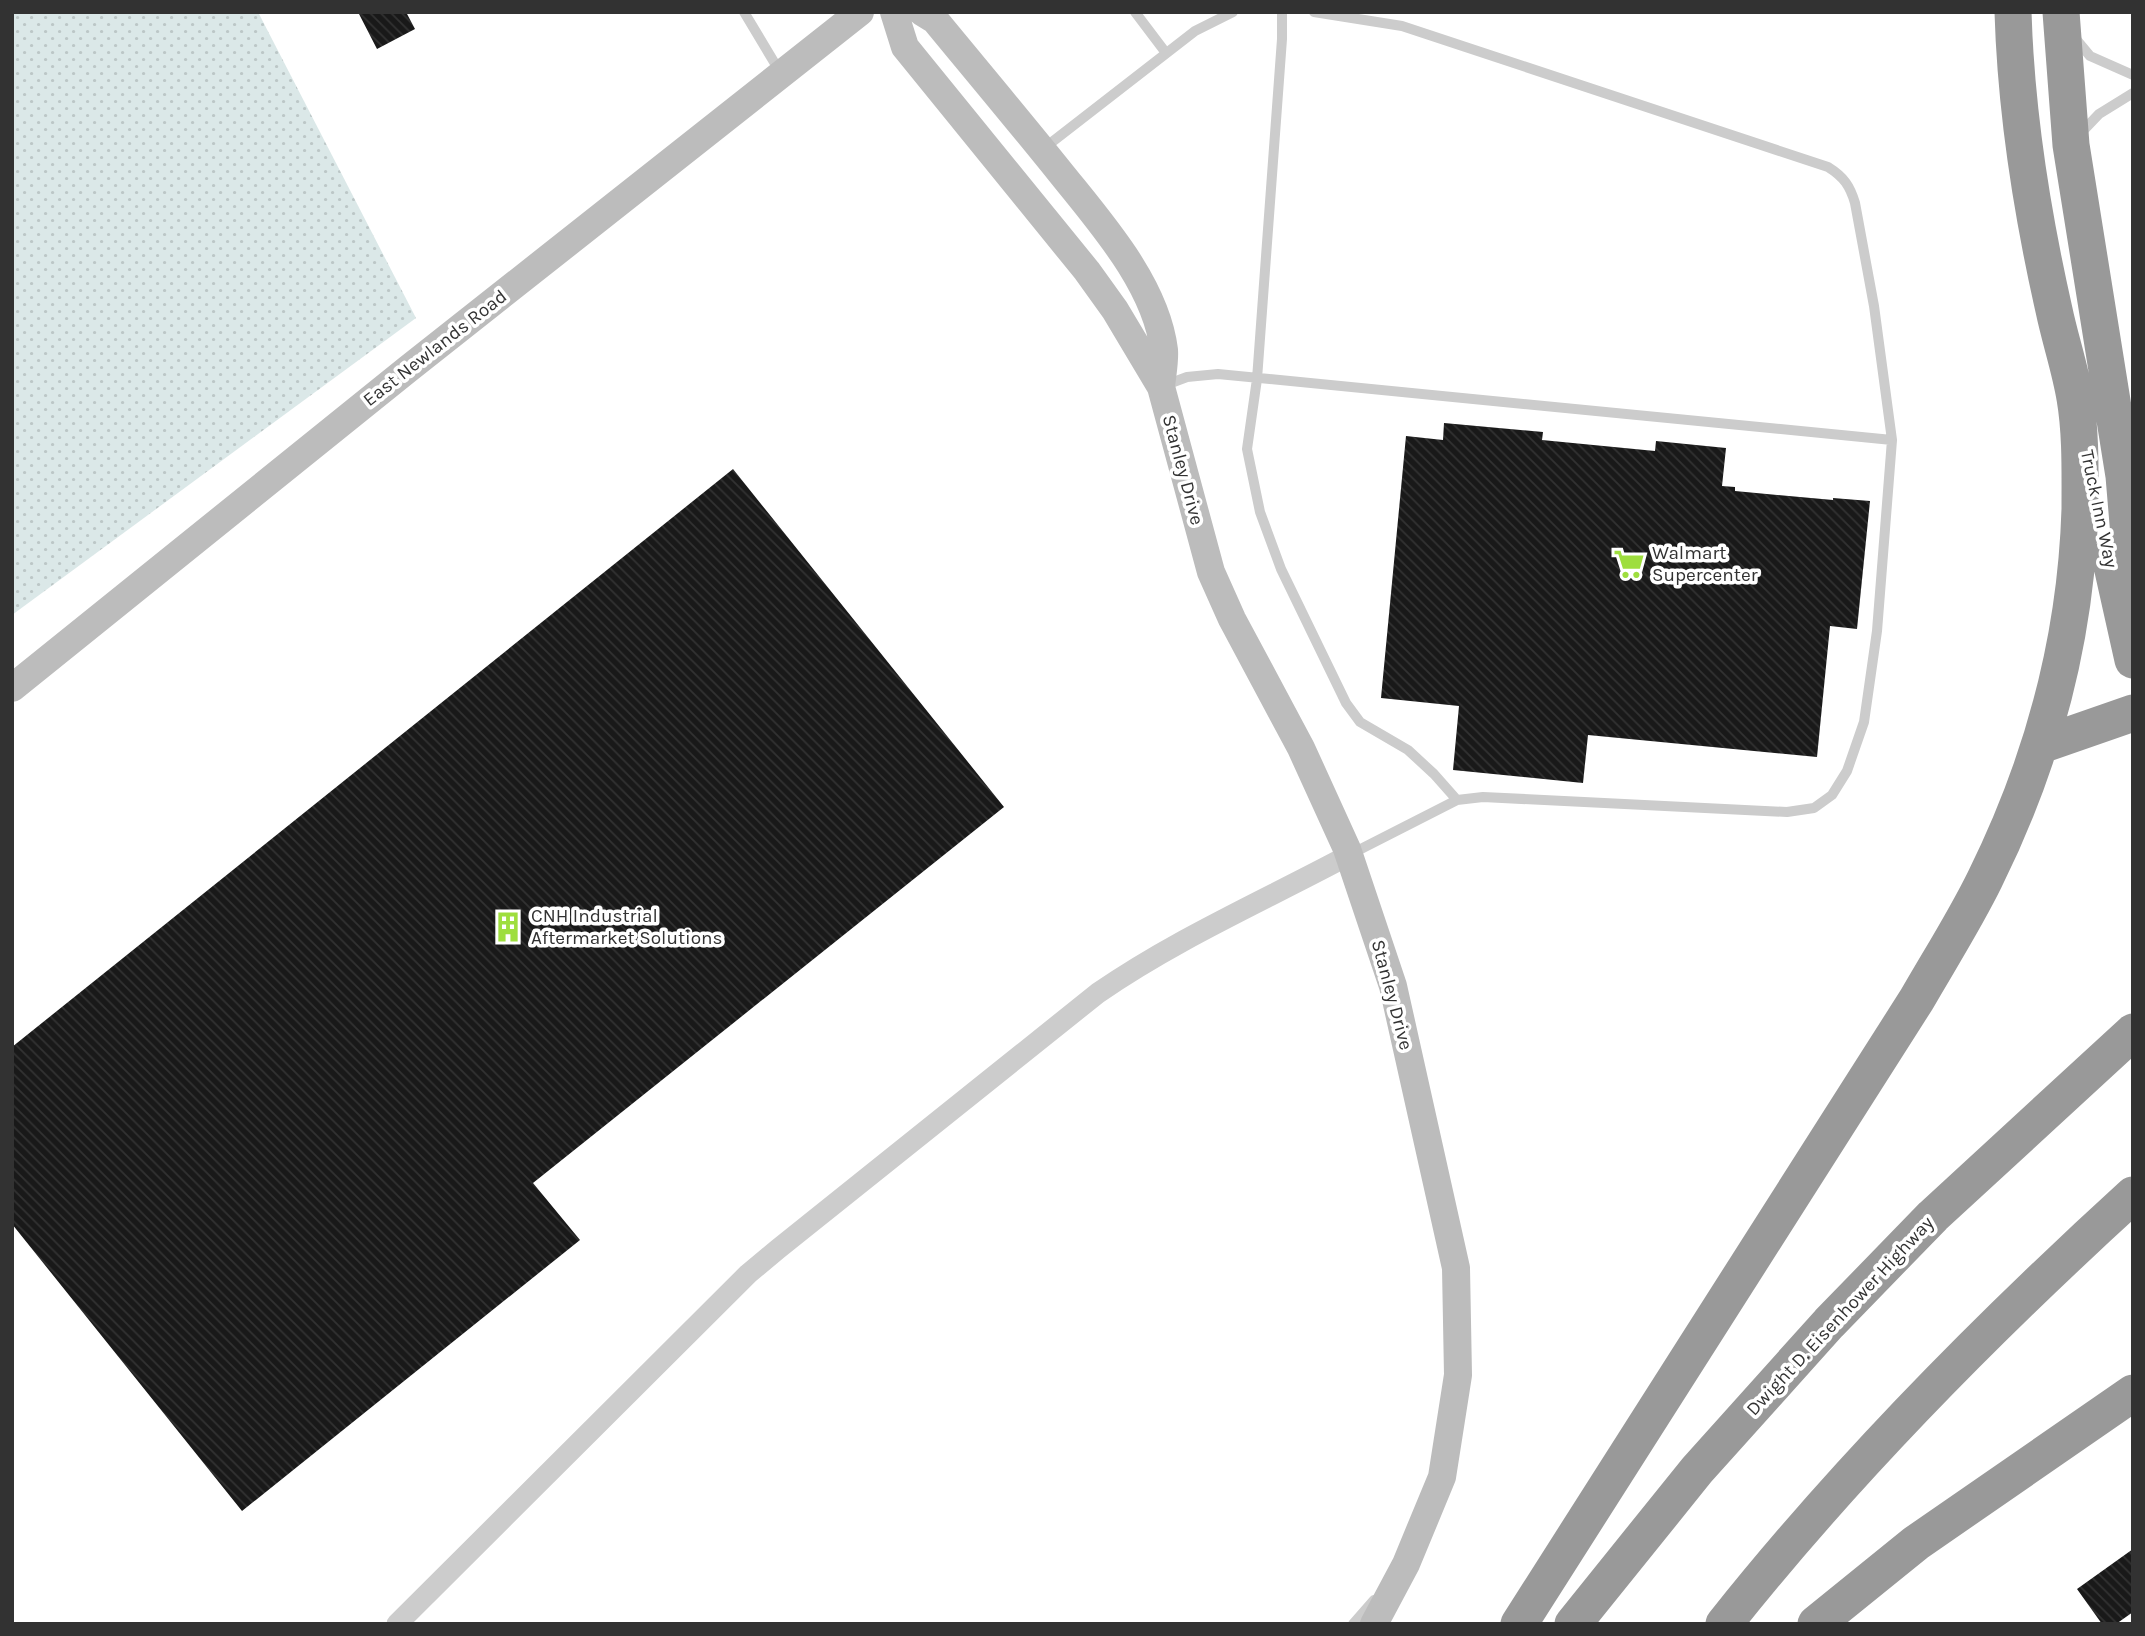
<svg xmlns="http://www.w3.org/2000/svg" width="2145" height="1636" font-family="Karla,sans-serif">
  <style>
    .green { fill: url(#green-dots) }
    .building { fill: url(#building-back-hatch) }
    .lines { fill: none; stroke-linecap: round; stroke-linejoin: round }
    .lane { stroke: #ccc; stroke-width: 10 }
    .street { stroke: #ccc; stroke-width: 21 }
    .secondary { stroke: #bcbcbc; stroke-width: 28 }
    .highway { stroke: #999; stroke-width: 37 }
    .labels { text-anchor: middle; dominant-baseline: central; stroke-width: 7; stroke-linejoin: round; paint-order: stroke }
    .street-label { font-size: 19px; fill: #323232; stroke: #fff }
    .poi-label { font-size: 19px; fill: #323232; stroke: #fff; text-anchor: start }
  </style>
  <defs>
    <pattern id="green-dots" width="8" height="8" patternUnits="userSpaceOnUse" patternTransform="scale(1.75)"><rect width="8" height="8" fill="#dbe8e8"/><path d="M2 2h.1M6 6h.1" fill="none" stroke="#bcc7c7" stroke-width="1.8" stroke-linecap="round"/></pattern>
    <pattern id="building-back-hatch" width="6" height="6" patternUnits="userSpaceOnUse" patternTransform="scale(1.75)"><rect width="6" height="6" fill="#191919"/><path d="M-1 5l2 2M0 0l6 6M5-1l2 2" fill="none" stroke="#323232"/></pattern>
  </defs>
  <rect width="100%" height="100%" fill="#fff"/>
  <path class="green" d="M12,12H258L416,318L12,615Z"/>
  <path class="building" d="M358,12H406L415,29L377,49Z
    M1444,423L1543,432L1542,440L1655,451L1656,441L1726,448L1722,486L1735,487V491L1833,500V498L1870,501L1857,629L1830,626L1817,757L1588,735L1583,783L1453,770L1459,706L1381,698L1406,436L1443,440Z
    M733,469L1004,807L533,1183L580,1240L242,1511L12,1224V1047Z
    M2133,1549V1612L2116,1624H2102L2077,1589Z"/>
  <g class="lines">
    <path class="lane" d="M744,12L780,72
      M1135,12L1166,53
      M1282,12V39L1257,379L1247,449L1260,512L1281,569L1346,703L1360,722L1408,750L1434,774L1457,800
      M1314,12L1402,26L1828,167C1844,177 1850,186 1855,203L1874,306L1892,440L1877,631L1864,722L1847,771L1832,795L1814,808L1787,812L1483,797L1457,800L1351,854
      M2075,38L2090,56L2133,75
      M2079,135L2099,114L2133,93
      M1043,149L1195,31L1233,12
      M1163,386L1187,377L1218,374L1892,440
      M1353,1624L1374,1600"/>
    <path class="street" d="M397,1624L748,1274L778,1249L1098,993C1176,939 1265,900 1349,855"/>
    <path class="secondary" d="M894,12L905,47L1087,271L1115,310L1161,387L1211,572L1232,619L1301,748L1347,849L1393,986L1456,1268L1458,1375L1442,1477L1406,1564L1374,1624
      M922,12L935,20C977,71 1019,121 1060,172C1100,222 1156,284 1164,350C1165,361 1162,375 1161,387
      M12,688L408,369L860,12"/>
    <path class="highway" d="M2061,12L2071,145L2124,476L2133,583
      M2110,557L2133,660
      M2041,745L2133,713
      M1519,1624L1917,999C1940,959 1965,920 1985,879C2042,764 2076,638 2080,509C2080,472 2081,433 2075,398C2070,368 2060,339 2054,310C2032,213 2016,112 2013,12
      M1573,1624L1697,1470L1829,1323L1933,1216L2133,1032
      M1724,1624C1847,1469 1987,1328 2133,1195
      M1816,1624L1916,1543L2133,1393"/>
  </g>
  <defs>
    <g id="supermarket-bare" transform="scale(2.415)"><path d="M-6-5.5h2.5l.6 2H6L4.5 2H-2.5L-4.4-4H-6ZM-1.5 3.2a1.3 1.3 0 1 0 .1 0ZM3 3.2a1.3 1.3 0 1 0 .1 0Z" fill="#9ede3e" stroke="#fff" stroke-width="2.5" paint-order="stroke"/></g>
    <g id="building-bare" transform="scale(2.415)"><path d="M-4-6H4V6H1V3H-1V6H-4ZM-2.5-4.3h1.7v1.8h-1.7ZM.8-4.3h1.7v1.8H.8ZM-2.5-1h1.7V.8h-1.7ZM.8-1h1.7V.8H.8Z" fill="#9ede3e" stroke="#fff" stroke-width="2.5" paint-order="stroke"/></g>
  </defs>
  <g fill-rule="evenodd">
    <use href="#supermarket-bare" x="1629" y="564"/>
    <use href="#building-bare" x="508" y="927"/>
  </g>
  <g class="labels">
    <g class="street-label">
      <text transform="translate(435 348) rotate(-38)">East Newlands Road</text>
      <text transform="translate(1183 470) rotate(75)">Stanley Drive</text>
      <text transform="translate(2099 509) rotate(78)">Truck Inn Way</text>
      <text transform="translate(1392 995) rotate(75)">Stanley Drive</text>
      <text transform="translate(1840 1316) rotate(-47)">Dwight D. Eisenhower Highway</text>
    </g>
    <g class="poi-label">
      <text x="1652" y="553">Walmart<tspan x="1652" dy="22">Supercenter</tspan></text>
      <text x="531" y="916">CNH Industrial<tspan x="531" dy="22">Aftermarket Solutions</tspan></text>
    </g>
  </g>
  <rect width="2145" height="1636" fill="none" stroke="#323232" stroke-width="28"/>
</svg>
